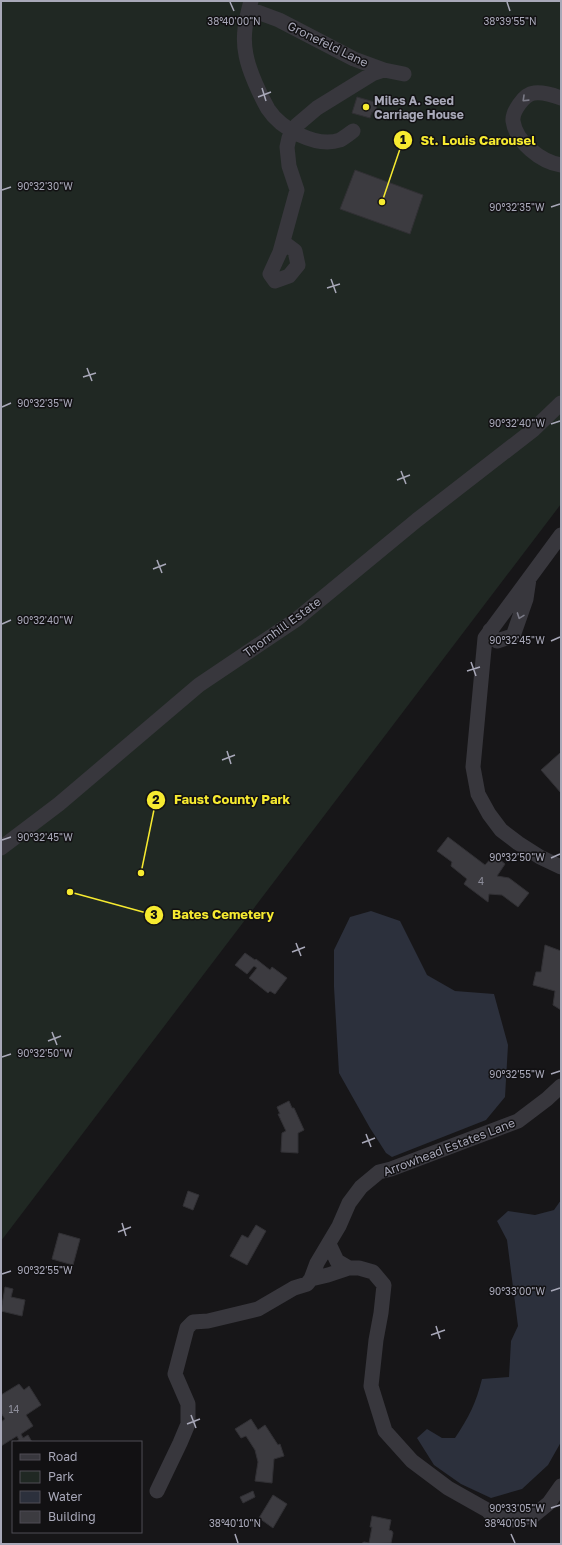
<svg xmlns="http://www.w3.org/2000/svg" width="562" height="1545" font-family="'Golos Text',sans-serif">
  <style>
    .green { fill: #202823 }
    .water { fill: #2c303c }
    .building { fill: #3c3b40; stroke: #313034 }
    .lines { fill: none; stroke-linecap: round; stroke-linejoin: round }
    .minor { stroke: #38373d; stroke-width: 15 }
    .oneway { stroke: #7b7b87 }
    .ticks { fill: none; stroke: #a8a8b8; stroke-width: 1.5 }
    .poi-dot { fill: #f6ea30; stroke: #121113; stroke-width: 1.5 }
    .labels { text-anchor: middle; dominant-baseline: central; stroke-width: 3; stroke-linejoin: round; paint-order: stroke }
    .number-label { font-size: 10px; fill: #8d8d9a }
    .street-label { font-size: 12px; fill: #a8a8b8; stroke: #121113 }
    .poi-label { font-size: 12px; font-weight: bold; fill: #a8a8b8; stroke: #121113; text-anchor: start }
    .ticks-label { font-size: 10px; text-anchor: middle; fill: #a8a8b8; stroke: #121113; stroke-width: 3; stroke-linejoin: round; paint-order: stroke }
    .leader { fill: none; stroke: #f6ea30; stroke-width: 1.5 }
    .callout-dot { fill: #f6ea30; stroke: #121113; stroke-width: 1.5 }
    .mark-label { font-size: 12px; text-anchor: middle; font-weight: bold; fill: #111 }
    .callout-label { font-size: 13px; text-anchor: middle; font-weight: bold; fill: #f6ea30; stroke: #121113; stroke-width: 3; stroke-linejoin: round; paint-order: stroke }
  </style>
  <rect width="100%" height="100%" fill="#171618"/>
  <path class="green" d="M1,1H561V504L1,1241Z"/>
  <path class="water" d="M371,911L400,921L427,975L455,991L494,994L508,1045L505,1097L486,1120L392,1157L386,1153L370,1128L339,1073L334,987V950L350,917Z
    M561,1200V1442L548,1465L522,1489L491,1498L461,1484L434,1465L417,1438L427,1429L442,1438H455C469,1417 476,1403 482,1379L509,1377L511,1341L518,1326L507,1240L497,1221L508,1211L535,1215L554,1210Z"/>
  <path class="building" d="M357,97L378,103L375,113L372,112L370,118L352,113Z
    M355,170L423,195L410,234L340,209Z
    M560,753L561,754V793L541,770Z
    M448,837L485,865L494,855L505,864L497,876L509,878L529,893L518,907L502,895L489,894L488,902L464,884L467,879L451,866L452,862L437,851Z
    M545,945L561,951V1010L553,1005L555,991L533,985L536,972H541Z
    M245,953L255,960L256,959L270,970L272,967L287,978L275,994L270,991L268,993L249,978L257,968L254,966L247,974L235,965Z
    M289,1101L292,1108H294L304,1130L298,1133V1153L281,1152L282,1133L286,1131L278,1114H280L277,1107Z
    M188,1191L199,1195L193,1210L183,1206Z
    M256,1225L266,1231L247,1265L230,1256L242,1235L248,1238Z
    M59,1233L80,1239L73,1265L52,1259Z
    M5,1287L13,1289L11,1297L25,1300L22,1316L1,1311Z
    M19,1384L24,1390L29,1386L41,1405L26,1415L33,1426L21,1434L23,1438L28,1435L32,1442H16L19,1440L17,1436L1,1446V1422L5,1419L1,1413V1395Z
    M251,1419L258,1430L265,1425L278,1445L280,1444L284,1456L274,1459L272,1483L255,1481L258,1462L255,1450L246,1436L241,1438L235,1429Z
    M253,1491L255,1497L243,1503L240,1497Z
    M273,1495L287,1504L273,1528L259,1518Z
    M372,1516L391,1520L389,1530L392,1531L393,1533L391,1543L361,1544L364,1542L369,1543L372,1527H370Z"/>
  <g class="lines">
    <path class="minor" d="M251,1C246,19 242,36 246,55C249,71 260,95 268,109C281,129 316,148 340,140C344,138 349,134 353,131
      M249,9L279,20L354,59L384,70L404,74
      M561,98C553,95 542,92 534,93C524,94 512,112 513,121C516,142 541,162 561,165
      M283,242L295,251L298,265L289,276L275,281L270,274L280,252L297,190L289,166L287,147L289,138L297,125L317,108L372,74L384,70
      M561,535L485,638L473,767L478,794L489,814L501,830L518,843L540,857L561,867
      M490,630L492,636L497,641L513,636L526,599L529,579
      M1,848L59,804L199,685L297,619L417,520L533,430L561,403
      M329,1244L337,1261L349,1268
      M311,1279L328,1275L349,1268H359L373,1272L384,1285L381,1313L376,1340L371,1386L385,1431L412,1461L448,1488L487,1510L493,1516L513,1520L533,1516L549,1503L561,1486
      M157,1491L180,1443L188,1424V1404L175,1374L187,1328L193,1322L208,1321L258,1309L294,1288L307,1284L311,1279L317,1263L339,1226L349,1203L361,1187L379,1172L391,1169L518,1121L547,1099L561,1086"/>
  </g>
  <defs><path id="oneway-chevron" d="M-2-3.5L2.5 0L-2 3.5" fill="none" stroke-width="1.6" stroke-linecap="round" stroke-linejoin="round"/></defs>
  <g class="oneway">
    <use href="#oneway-chevron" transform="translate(525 99) rotate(136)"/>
    <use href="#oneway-chevron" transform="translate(520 616) rotate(110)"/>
  </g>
  <path class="ticks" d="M230,2L234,11M507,2L510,11M262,88L266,101M258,97L271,92M2,190L11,187M551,207L560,204M331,279L336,293M327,288L340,284M87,368L92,381M83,377L96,373M2,407L11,403M551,424L560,421M401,471L406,484M397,480L410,475M157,560L162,573M153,569L166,564M2,624L11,620M551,641L560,637M471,662L476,676M467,671L480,667M227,751L231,764M222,760L235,755M2,840L11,837M551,858L560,854M296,943L301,956M292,952L305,947M52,1032L57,1045M48,1041L61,1036M2,1057L11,1054M551,1074L560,1071M366,1134L371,1147M362,1143L375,1138M122,1223L126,1236M118,1232L131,1227M2,1274L11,1271M551,1291L560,1288M436,1326L440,1339M431,1335L445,1330M191,1415L196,1428M187,1424L200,1419M551,1508L560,1505M235,1534L238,1543M511,1534L515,1543"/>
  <circle class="poi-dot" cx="366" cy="107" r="4"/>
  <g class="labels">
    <g class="number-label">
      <text x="481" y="881">4</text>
      <text x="14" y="1409">14</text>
    </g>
    <g class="street-label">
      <text transform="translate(328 44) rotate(26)">Gronefeld Lane</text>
      <text transform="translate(282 627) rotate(-36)">Thornhill Estate</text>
      <text transform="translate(449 1147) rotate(-21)">Arrowhead Estates Lane</text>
    </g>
    <g class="poi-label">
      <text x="374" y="100">Miles A. Seed<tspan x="374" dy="14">Carriage House</tspan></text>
    </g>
  </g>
  <g class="ticks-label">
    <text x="234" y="25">38°40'00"N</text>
    <text x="510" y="25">38°39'55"N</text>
    <text x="45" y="190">90°32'30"W</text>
    <text x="517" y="211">90°32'35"W</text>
    <text x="45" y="407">90°32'35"W</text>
    <text x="517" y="427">90°32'40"W</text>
    <text x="45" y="624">90°32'40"W</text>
    <text x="517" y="644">90°32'45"W</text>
    <text x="45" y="841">90°32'45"W</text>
    <text x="517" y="861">90°32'50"W</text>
    <text x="45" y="1057">90°32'50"W</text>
    <text x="517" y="1078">90°32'55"W</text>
    <text x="45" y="1274">90°32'55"W</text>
    <text x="517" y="1295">90°33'00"W</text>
    <text x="517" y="1512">90°33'05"W</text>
    <text x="235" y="1527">38°40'10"N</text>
    <text x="511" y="1527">38°40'05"N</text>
  </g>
  <path class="leader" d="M382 202L403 140M141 873L156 800M70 892L154 915"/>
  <g class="callout-dot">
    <circle cx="382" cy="202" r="4"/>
    <circle cx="141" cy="873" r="4"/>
    <circle cx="70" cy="892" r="4"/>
    <circle cx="403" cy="140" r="10"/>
    <circle cx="156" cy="800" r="10"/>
    <circle cx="154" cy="915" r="10"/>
  </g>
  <g class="mark-label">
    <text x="403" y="144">1</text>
    <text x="156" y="804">2</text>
    <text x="154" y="919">3</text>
  </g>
  <g class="callout-label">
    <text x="478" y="145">St. Louis Carousel</text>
    <text x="232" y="804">Faust County Park</text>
    <text x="223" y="919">Bates Cemetery</text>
  </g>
  <rect width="562" height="1545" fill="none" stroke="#a8a8b8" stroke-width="4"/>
  <rect x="12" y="1441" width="130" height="92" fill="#121113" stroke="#4e4d55"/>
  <rect x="20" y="1454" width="20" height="6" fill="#38373d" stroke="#4e4d55"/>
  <text x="48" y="1461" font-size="12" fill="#a8a8b8">Road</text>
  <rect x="20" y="1471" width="20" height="12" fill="#202823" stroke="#4e4d55"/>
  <text x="48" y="1481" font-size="12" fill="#a8a8b8">Park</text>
  <rect x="20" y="1491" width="20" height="12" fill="#2c303c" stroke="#4e4d55"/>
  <text x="48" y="1501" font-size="12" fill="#a8a8b8">Water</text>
  <rect x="20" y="1511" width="20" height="12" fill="#3c3b40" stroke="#4e4d55"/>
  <text x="48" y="1521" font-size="12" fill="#a8a8b8">Building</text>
</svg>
